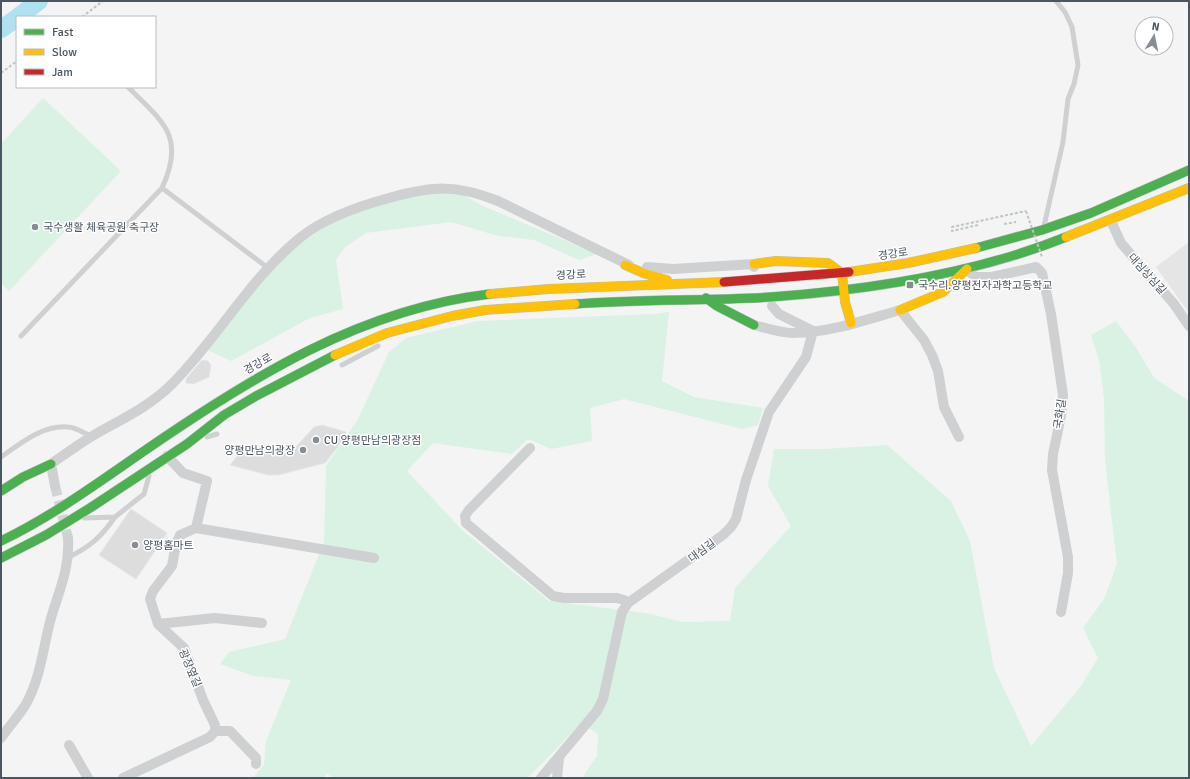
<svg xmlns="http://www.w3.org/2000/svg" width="1190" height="779" font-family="Signika,'Noto Sans KR',sans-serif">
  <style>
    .education { fill: #e6e5e6 }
    .green { fill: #d9f2e3 }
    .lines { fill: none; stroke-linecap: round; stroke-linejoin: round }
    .river { stroke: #aee2f0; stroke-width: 18 }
    .building { fill: #ddddde; stroke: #e5e6e7 }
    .street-tunnel { stroke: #d2d4d7; stroke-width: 10; stroke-dasharray: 10 5; stroke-linecap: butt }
    .fast-casing { stroke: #b9bec3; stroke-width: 10 }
    .slow-casing { stroke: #b9bec3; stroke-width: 10 }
    .jam-casing { stroke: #b9bec3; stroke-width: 10 }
    .path { stroke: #bcc7c4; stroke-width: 2; stroke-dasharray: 3 2; stroke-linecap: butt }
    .lane { stroke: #ced0d2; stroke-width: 5 }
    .street { stroke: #ced0d2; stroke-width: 10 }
    .fast { stroke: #4caf50; stroke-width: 9 }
    .slow { stroke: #ffc107; stroke-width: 9 }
    .jam { stroke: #c62828; stroke-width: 9 }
    .path-bridge { stroke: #bcc7c4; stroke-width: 2; stroke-dasharray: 3 2; stroke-linecap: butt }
    .poi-dot { fill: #868d94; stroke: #fff; stroke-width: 1.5 }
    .labels { text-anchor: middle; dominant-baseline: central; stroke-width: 3; stroke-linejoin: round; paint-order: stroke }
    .poi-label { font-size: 11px; fill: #4a5661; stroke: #fff; text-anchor: start }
    .street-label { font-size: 11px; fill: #4a5661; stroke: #fff }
  </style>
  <rect width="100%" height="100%" fill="#f4f4f4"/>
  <path class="education" d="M1189,242V313L1156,267Z"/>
  <path class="green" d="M43,98L121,171L9,291L1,283V144Z
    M445,190L462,194L483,206L597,254L579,260L534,240L498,236L451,222L366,233L345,247L336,260L343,309L310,318L231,361L199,346C252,288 299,229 376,203C398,196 423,194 445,190Z
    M669,312L662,381L694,397L763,408L758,425L742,429L624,399L590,408L592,441L551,449L528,439L512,454L433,443L407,471L461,529L549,601L646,613L682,622L730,621L735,588L791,526L768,486L774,449H824L887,445L951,501L970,541L994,668L1031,746L1081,686L1098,658L1083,628L1104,599L1117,564L1105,460L1104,399L1099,360L1091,335L1116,321L1135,346L1154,378L1189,401V778H583L585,773L597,756L598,734L581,723L528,778H333L326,773V778H253L264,765L266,741L291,680L253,676L220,664L229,652L285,639L324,542L326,466L358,419L389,352L406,338L478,321L654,314Z"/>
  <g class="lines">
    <path class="river" d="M18,17L39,1
      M1,29L17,18"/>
  </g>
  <path class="building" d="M202,360L208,361L211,365L209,377L193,384L186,383V379Z
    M322,425L346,432L337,448L325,463L278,475H268L230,465L243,449L262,451L295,448L314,427Z
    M131,509L167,533L136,579L99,555Z"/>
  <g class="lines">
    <path class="street-tunnel" d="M55,486L68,538"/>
    <g class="fast-casing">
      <path id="fast" d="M976,248L1042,230L1091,213L1189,170
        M706,298L717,306L754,325
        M575,304C640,299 706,301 771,297C868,290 977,273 1066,237
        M1,491L23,477L51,464
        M1,541C53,516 99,482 147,449C252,377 361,309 490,294
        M1,558L46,535L90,508L187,444L224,415L256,396L335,355"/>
    </g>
    <g class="slow-casing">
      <path id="slow" d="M1066,237L1189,188
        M754,264L776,261L828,263L842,273L845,302L851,323
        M625,265L643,273L667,280
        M849,272L908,263L976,248
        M490,294L549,289L724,282
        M900,310L943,292L967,269
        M335,355L387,333L452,316L485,310L575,304"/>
    </g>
    <g class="jam-casing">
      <path id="jam" d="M724,282L849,272"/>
    </g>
    <path class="path" d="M82,17L103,1
      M1,73L17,61
      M1004,224L1016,222
      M978,225L952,231V227L1026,211"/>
    <path class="lane" d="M128,87C163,122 186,136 162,188
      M1044,226L1063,142L1068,99L1074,84L1078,65L1072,27L1065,12L1056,1
      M21,336L162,188L268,268
      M342,365L378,346
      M207,437L217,434
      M1,457C21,443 42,425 68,427C75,427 84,433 91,436
      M84,518L115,517L144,494L149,476
      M69,557C91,546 101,537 115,517"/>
    <path class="street" d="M1110,219L1121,243L1174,304L1189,326
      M647,267L673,269L754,264V267
      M967,269L975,277H992L1036,267L1042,273L1051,314L1063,395L1061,416L1053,454L1052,470L1068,557V573L1061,612
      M772,306L779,314L813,331
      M754,325C766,328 780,333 793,333C829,333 865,320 900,310L924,340L932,355L938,371L944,407L959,437
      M530,448L469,510L465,516L466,523L553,596L564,598H617L624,600L628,603
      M55,486L51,464C65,454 79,444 94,435C122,419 151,406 174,382C219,336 251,277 301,237C326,217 359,206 389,198C433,186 455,184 498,201L629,265
      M196,528L374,558
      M158,624L215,618L262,623
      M215,731H230L256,758V764
      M1,738C9,726 19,716 26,704C41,677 43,647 51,618C59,591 70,568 68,538
      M69,745L88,778
      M123,778L210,737L215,731V725L203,700L184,648L158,624L150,599L153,591L172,566L176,544L180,535L196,528L207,481L183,473L167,456
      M541,778L597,711L603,699L622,612L628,603L723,535L731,527L736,519L746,480L769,412L806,357L813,331
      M557,778L559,758"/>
    <use href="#fast" class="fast"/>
    <use href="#slow" class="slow"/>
    <use href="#jam" class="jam"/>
    <path class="path-bridge" d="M1026,211L1042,257"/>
  </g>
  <g class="poi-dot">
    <circle cx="35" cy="227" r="4"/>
    <rect x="906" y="281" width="8" height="8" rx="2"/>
    <circle cx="316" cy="440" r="4"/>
    <circle cx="303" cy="450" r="4"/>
    <circle cx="135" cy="545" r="4"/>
  </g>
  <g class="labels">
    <g class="poi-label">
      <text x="43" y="227">국수생활 체육공원 축구장</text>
      <text x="918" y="285">국수리.양평전자과학고등학교</text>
      <text x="324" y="440">CU 양평만남의광장점</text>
      <text x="295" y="450" text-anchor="end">양평만남의광장</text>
      <text x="143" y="545">양평홈마트</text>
    </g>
    <g class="street-label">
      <text transform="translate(893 254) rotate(-9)">경강로</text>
      <text transform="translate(1147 274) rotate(48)">대심상심길</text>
      <text transform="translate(571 275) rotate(-3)">경강로</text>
      <text transform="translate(258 364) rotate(-30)">경강로</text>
      <text transform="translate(1060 414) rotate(-82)">국화길</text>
      <text transform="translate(702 551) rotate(-36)">대심길</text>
      <text transform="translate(190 668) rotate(67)">광장옆길</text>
    </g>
  </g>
  <rect width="1190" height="779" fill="none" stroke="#4a5661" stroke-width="4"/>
  <rect x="16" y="16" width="140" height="72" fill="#ffffff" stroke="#b7bbc0"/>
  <rect x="24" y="29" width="20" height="6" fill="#4caf50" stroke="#b7bbc0"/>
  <text x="52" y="36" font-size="12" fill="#4a5661">Fast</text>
  <rect x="24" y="49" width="20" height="6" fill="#ffc107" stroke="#b7bbc0"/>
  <text x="52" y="56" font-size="12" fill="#4a5661">Slow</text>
  <rect x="24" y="69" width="20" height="6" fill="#c62828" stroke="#b7bbc0"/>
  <text x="52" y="76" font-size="12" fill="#4a5661">Jam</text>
  <g transform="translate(1154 36) rotate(10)"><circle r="19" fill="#ffffff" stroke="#b7bbc0"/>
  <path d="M0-3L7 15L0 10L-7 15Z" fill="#868d94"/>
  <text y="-6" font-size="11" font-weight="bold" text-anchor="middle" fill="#4a5661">N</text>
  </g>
</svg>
